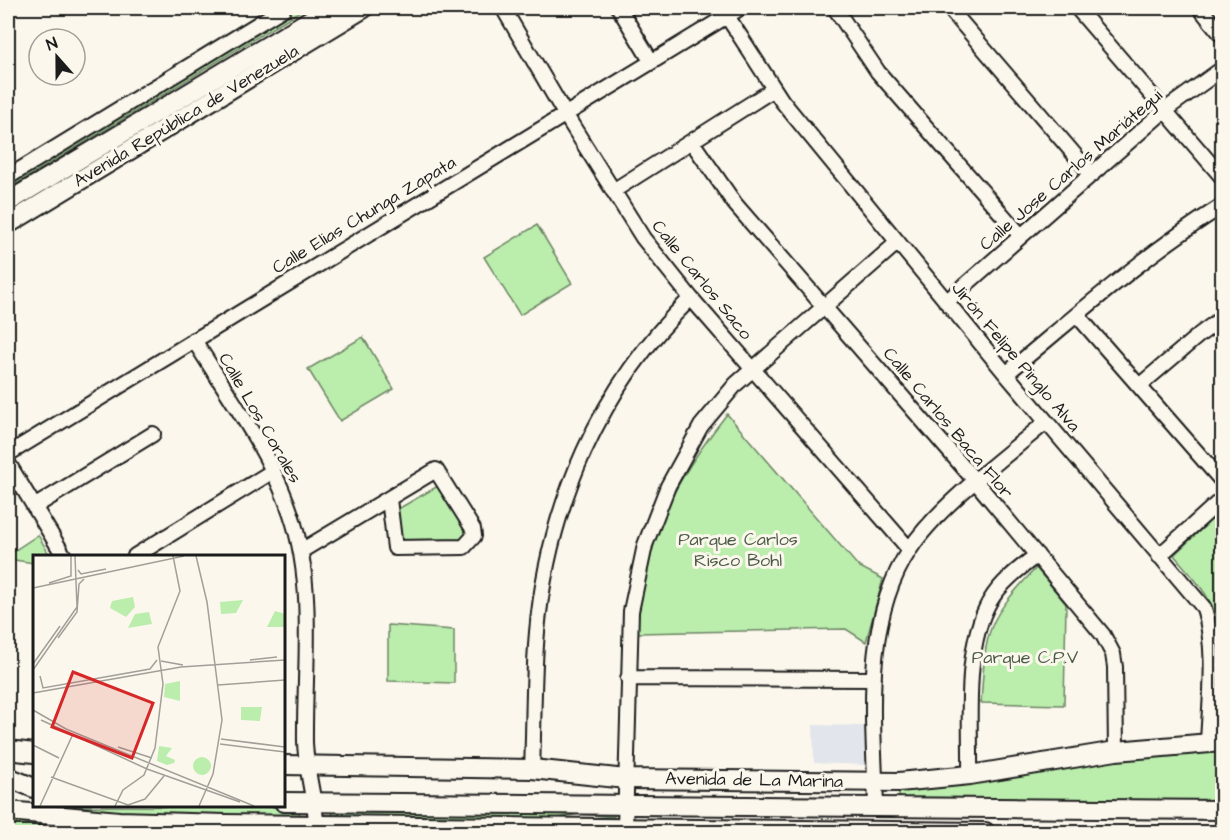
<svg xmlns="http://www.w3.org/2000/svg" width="1230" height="840" font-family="'Architects Daughter',sans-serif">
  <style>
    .built { fill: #e2e5eb }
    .green { fill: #bbedad; stroke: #6c8464; stroke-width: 1.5 }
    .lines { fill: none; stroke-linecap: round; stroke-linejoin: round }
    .minor-casing { stroke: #1c1c1c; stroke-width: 18 }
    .major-casing { stroke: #1c1c1c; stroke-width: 22 }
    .minor { stroke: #fbf7ec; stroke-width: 14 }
    .major { stroke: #fbf7ec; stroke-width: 18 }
    .labels { text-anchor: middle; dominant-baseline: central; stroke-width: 6; stroke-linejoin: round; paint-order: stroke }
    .street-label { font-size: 18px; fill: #1c1c1c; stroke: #fbf7ec }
    .park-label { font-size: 18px; fill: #4c5b48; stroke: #fbf7ec }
    .inset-road { fill: none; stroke: #a29f99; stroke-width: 1.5 }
    .view { fill: #d62828; fill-opacity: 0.15; stroke: #d62828; stroke-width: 3 }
    .inset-edge { fill: none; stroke: #1c1c1c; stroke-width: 3 }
  </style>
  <rect width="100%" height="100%" fill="#fbf7ec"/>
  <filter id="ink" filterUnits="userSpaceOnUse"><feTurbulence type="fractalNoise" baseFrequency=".0167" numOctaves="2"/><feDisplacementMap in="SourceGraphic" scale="12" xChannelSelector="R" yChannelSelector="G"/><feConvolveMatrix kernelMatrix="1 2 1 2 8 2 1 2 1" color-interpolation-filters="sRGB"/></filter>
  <g filter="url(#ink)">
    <path class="built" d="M813,725L865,726V765L814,763Z"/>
    <path class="green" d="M293,8H305L8,189V181Z
      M537,225L572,283L520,315L484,257Z
      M363,337L394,389L340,421L308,369Z
      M727,414L858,566L883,579L866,642L846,629L635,633C644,591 650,543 669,503C684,471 705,442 727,414Z
      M438,486L468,533L464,542L399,541L398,509Z
      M1222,510V651H1221C1217,600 1205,592 1174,555Z
      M38,535L50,556H34V563L8,559V555Z
      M1036,568L1066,604L1064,705L981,703C986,630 984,623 1036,568Z
      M388,625L454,630V683L388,681Z
      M1203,751H1222V802L900,800L898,789L1117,758Z
      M60,806L299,807L300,820L60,810Z
      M331,807L614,809V817L579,814L552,819L334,820Z
      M8,821L51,827L114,826L113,832H8Z"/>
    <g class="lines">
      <g class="minor-casing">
        <path id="minor" d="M503,8L565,114L643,238L691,298L909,549
          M619,8L651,61
          M835,8L878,72L1021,236
          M949,8L1092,175
          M1077,8L1222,177
          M1200,8L1222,35
          M727,16L782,101L1006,374L1204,608C1217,651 1210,698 1208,742
          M692,142L735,204L976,482L1103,635L1113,654L1115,667L1116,751
          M8,177L284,8
          M613,191L774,89
          M946,302L1165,110L1222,69
          M1077,315L1222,481
          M194,340C226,392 265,445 287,503C317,580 304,661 305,742C306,773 316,802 317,832
          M1006,374C1076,316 1145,254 1222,206
          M1139,386L1199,335L1222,318
          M8,454L740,8
          M8,463L64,556
          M34,507L153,434
          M301,551L436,470L473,529L474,536L464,547L395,548L389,499
          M135,556L273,471
          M1159,556L1222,499
          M628,678L874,679
          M532,769C534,723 533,677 537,632C548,507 600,386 691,298
          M970,775C971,723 963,647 990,601C1001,582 1020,568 1037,555
          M876,807C874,724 861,622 910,549C939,505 1005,457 1046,422
          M625,828L631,611L645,545L668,486L701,426L736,384L898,242"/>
      </g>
      <g class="major-casing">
        <path id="major" d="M8,202L330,8
          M8,224L364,8
          M8,750L34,753
          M284,765L532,769L626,779L899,782L970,775L1116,751L1222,742
          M8,777L34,788
          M284,802L1222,810
          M8,811L119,821L225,824L985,832"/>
      </g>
      <use href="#minor" class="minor"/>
      <use href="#major" class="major"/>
    </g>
  </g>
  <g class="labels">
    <g class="street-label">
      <text transform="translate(186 116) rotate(-31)">Avenida República de Venezuela</text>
      <text transform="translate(1071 170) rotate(-41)">Calle Jose Carlos Mariátegui</text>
      <text transform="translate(364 215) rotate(-31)">Calle Elias Chunga Zapata</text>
      <text transform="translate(702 280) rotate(51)">Calle Carlos Saco</text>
      <text transform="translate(1016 357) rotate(50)">Jirón Felipe Pinglo Alva</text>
      <text transform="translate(260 418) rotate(60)">Calle Los Corales</text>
      <text transform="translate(948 423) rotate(50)">Calle Carlos Baca Flor</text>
      <text transform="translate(754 780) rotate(1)">Avenida de La Marina</text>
    </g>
    <g class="park-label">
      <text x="738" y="539">Parque Carlos<tspan x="738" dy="21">Risco Bohl</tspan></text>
      <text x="1025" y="657">Parque C.P.V</text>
    </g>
  </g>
  <g transform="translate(33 555)">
    <rect width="252" height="252" fill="#fbf7ec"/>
    <path d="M100,42L102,52L93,62L77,53L79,46ZM210,45L203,58L188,59L187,47ZM242,56L252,59V72H234ZM116,57L119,69L95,73L102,59ZM147,126V146L131,142L132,129ZM208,152H229L227,166L208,165ZM126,191L139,193L133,201L142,205L141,208L134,210L124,206ZM160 211a9 9 0 1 1 18 0a9 9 0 1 1-18 0Z" fill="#bbedad"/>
    <path class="inset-road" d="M163,1L174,47L189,165L180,219L166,251M45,15L48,19L73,14M16,28L38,21V1M0,33L151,1M25,83L44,57L46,29L51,24M217,105L244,102M128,106L150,110M0,109L27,71M0,115L44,52L42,1M7,121L10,133L117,114L124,105M185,130L252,125M0,138L148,112L252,105M0,155L33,174L221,251M8,165L114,214L207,247M188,184L252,192M187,189L252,197M0,190L26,203M85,192L119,203M18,222L95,250L112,244L131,221M7,251L40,179M82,251L90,235L111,220L122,193L130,129L125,92L147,36L140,1"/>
    <path class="view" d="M40,117L120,148L99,203L19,172Z"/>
    <rect width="252" height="252" class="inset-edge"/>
  </g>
  <rect width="1230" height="840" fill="none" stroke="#fbf7ec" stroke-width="30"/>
  <rect x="15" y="15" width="1200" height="810" fill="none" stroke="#1c1c1c" stroke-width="2" filter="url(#ink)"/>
  <g transform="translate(57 57) rotate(339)"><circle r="28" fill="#fbf7ec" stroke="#a29f99" stroke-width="1.5"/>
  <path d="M0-4.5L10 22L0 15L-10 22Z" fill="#1c1c1c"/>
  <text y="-9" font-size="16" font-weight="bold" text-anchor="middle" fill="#1c1c1c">N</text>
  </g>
</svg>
